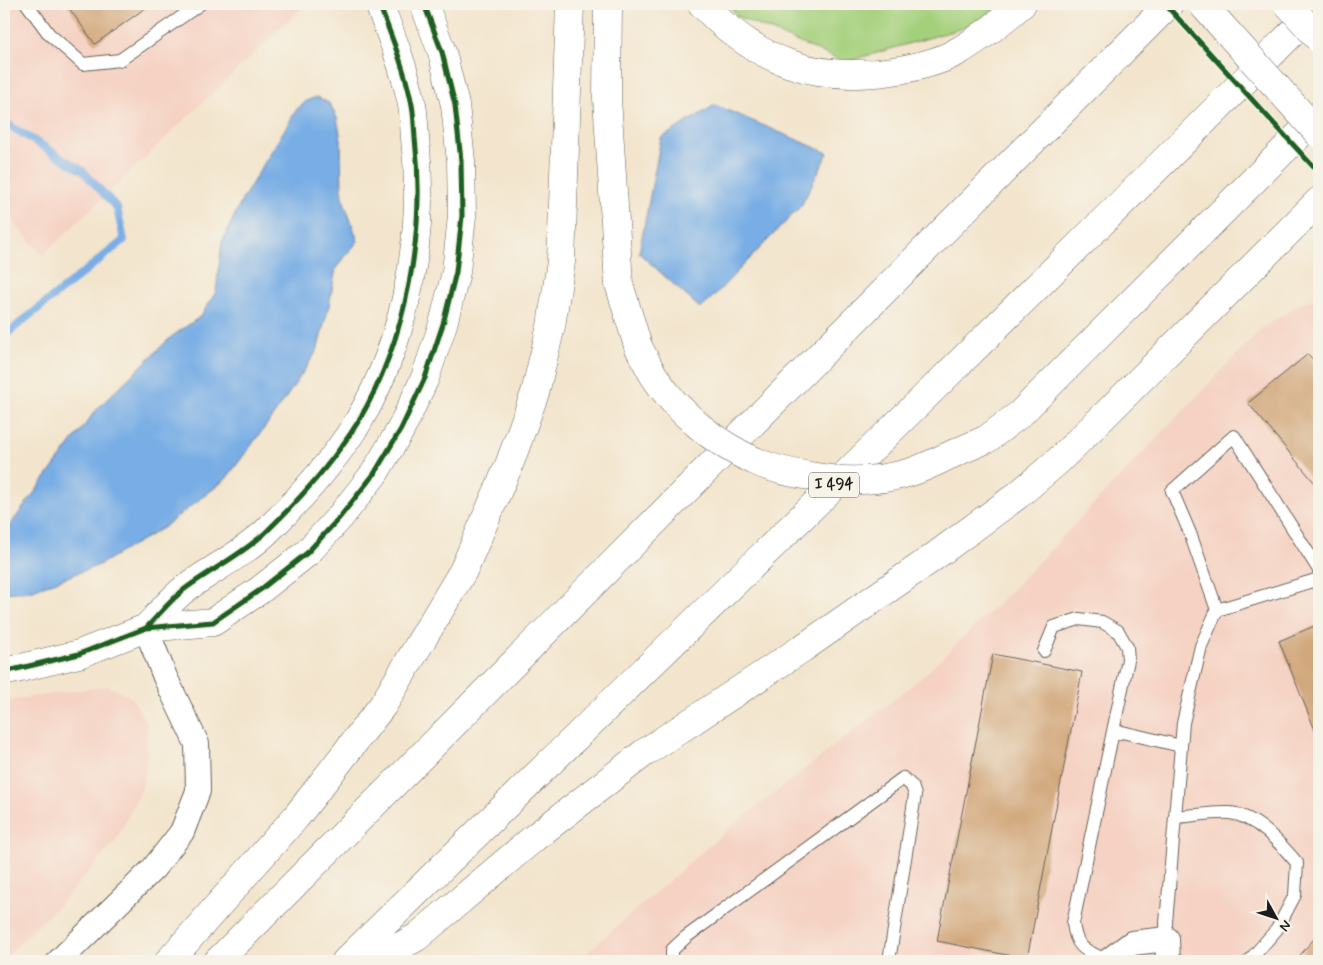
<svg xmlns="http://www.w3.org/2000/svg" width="1323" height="965" font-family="Mynerve,sans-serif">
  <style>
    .built { fill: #f5d2c3 }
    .green { fill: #a4d07c; stroke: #60764c }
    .water { fill: #78ade5; stroke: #4a6480 }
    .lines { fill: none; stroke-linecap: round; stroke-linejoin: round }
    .stream { stroke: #78ade5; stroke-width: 8 }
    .building { fill: #d1a77b }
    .service-casing { stroke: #67625a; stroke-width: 14 }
    .minor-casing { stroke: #67625a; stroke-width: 26 }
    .tertiary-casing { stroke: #67625a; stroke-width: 29 }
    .motorway-casing { stroke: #67625a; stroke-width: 29 }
    .service { stroke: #fff; stroke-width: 12 }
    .minor { stroke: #fff; stroke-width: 24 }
    .tertiary { stroke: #fff; stroke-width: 28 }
    .motorway { stroke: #fff; stroke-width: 28 }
    .tertiary-bridge-casing { stroke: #67625a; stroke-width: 29; stroke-linecap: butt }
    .motorway-bridge-casing { stroke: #67625a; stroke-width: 29; stroke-linecap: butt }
    .tertiary-bridge { stroke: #fff; stroke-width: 28 }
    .motorway-bridge { stroke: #fff; stroke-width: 28 }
    .cycleway-casing { stroke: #f7f3e8; stroke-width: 8 }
    .cycleway { stroke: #1b5e20; stroke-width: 5 }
    .labels { text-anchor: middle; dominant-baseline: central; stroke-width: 5; stroke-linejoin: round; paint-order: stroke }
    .shield { fill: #f7f3e8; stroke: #5e5c59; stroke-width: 1 }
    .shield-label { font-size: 15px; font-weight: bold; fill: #1c1c1c }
  </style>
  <rect width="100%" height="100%" fill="#f7f3e8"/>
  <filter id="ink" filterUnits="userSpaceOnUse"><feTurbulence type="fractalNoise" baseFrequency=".02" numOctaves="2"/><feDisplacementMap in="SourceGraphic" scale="10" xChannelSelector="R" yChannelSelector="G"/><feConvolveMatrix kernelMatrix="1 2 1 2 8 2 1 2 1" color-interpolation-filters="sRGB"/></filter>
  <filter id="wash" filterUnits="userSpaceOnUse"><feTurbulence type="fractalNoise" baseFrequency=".0096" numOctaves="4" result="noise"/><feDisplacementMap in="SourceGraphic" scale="20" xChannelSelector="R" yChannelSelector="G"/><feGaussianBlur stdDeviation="1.12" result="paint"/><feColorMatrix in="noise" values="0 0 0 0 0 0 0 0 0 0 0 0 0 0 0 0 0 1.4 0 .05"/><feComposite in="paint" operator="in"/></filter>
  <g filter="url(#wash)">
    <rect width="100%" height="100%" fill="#f3e5cd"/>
    <path class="built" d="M4,4H306L43,255L4,212Z
      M1319,298V961H577L726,831L921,678L1005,597L1262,328L1305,301Z
      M108,686L132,698L147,725L148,750L142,789L116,841L60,904L4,959V701Z"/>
    <path class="green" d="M728,4H999L977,24L845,62L738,17Z"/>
    <path class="water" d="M317,97L329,103L337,118L341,139L342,196L358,241L336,268L329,306L317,351L277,411L226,479L164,527L99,565L30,591L4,593V536L8,528L96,410L171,337L201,316L216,292L222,242L242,200L297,109L308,100Z
      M715,105L828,153L801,206L701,309L639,253L661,138Z"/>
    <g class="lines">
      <path class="stream" d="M4,122L83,171L117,208L124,240L4,336"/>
    </g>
    <g id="blocks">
      <path class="building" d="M66,4H151L95,44Z
        M1308,354L1319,367V488L1248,403Z
        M1319,624V740L1279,641Z
        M993,654L1082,672L1027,959L937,941Z
        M1319,933V961H1295Z"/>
    </g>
  </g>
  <g filter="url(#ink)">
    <use href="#blocks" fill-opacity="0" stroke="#67625a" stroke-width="1"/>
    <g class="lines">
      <g class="service-casing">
        <path id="service" d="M27,4L49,34L83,64L120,60L200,4
          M1319,570L1234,436L1172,491L1190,533L1217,610L1319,579
          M1044,651L1054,627L1079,619L1102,622L1118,631L1127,647L1128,660L1112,736
          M1176,817C1191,816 1215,812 1230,813C1256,816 1281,844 1297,863L1295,895L1277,929L1249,961
          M1167,939L1166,923L1183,723L1201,646L1217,610
          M672,961V950L686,937L903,778L912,786L915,795L889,961
          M1108,961C1086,950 1076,950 1073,923L1112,736L1122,732L1181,746"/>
      </g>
      <g class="minor-casing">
        <path id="minor" d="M59,961L153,869L182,832L198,791L197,744L165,677L146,628
          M1108,961L1132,943L1167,939L1168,961"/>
      </g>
      <g class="tertiary-casing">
        <path id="tertiary" d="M146,628C159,615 171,599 186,588C212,569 243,554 266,532C300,499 333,462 358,422C407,339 426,232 415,138C414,126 414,112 411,100C404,67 391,35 379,4
          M4,672L79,654L146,628L213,622L260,590L307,553L340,517L374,474L401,429L425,378L443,324L456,272L462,216L461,161L455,105L442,52L424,4"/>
      </g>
      <g class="motorway-casing">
        <path id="motorway" d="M608,4L607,98L619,284L638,346
          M702,4C756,61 815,83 893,71C912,68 938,62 955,53C980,39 1001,22 1022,4
          M957,452L987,439L1020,414L1319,115
          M169,961L296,817L383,705L463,571L509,465L535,393L551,326L561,262L570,4
          M218,961L1169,4
          M346,961C671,644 999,328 1319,6
          M374,961L417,937L534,838L644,753L803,648L931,559L1018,495L1058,461L1108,412L1319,201"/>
      </g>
      <use href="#service" class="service"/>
      <use href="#minor" class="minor"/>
      <use href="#tertiary" class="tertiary"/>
      <use href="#motorway" class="motorway"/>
      <g class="tertiary-bridge-casing">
        <path id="tertiary-bridge" d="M1202,4L1319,134
          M1288,4L1319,39"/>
      </g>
      <g class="motorway-bridge-casing">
        <path id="motorway-bridge" d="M638,346C643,356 648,366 654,376C677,412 716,444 755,461C772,469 791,473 810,476C842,482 876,482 908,473C925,468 941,459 957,452"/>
      </g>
      <use href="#tertiary-bridge" class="tertiary-bridge"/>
      <use href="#motorway-bridge" class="motorway-bridge"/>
      <g class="cycleway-casing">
        <path id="cycleway" d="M1165,4L1319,173
          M146,628C159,615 171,599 186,588C212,569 243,554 266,532C300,499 333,462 358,422C407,339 426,232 415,138C414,126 414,112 411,100C404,67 391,35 379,4
          M4,672L79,654L146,628L213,622L260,590L307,553L340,517L374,474L401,429L425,378L443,324L456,272L462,216L461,161L455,105L442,52L424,4"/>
      </g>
      <use href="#cycleway" class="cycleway"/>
    </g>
  </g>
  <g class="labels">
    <rect class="shield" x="809" y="472.5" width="50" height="25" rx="4"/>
    <g class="shield-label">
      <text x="834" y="485">I 494</text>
    </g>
  </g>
  <rect width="1323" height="965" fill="none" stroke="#f7f3e8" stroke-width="20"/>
  <g transform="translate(1276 918) rotate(130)" stroke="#f7f3e8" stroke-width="4" paint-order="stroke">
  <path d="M0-4L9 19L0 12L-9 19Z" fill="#1c1c1c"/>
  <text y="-8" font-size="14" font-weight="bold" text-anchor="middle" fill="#1c1c1c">N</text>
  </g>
</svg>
